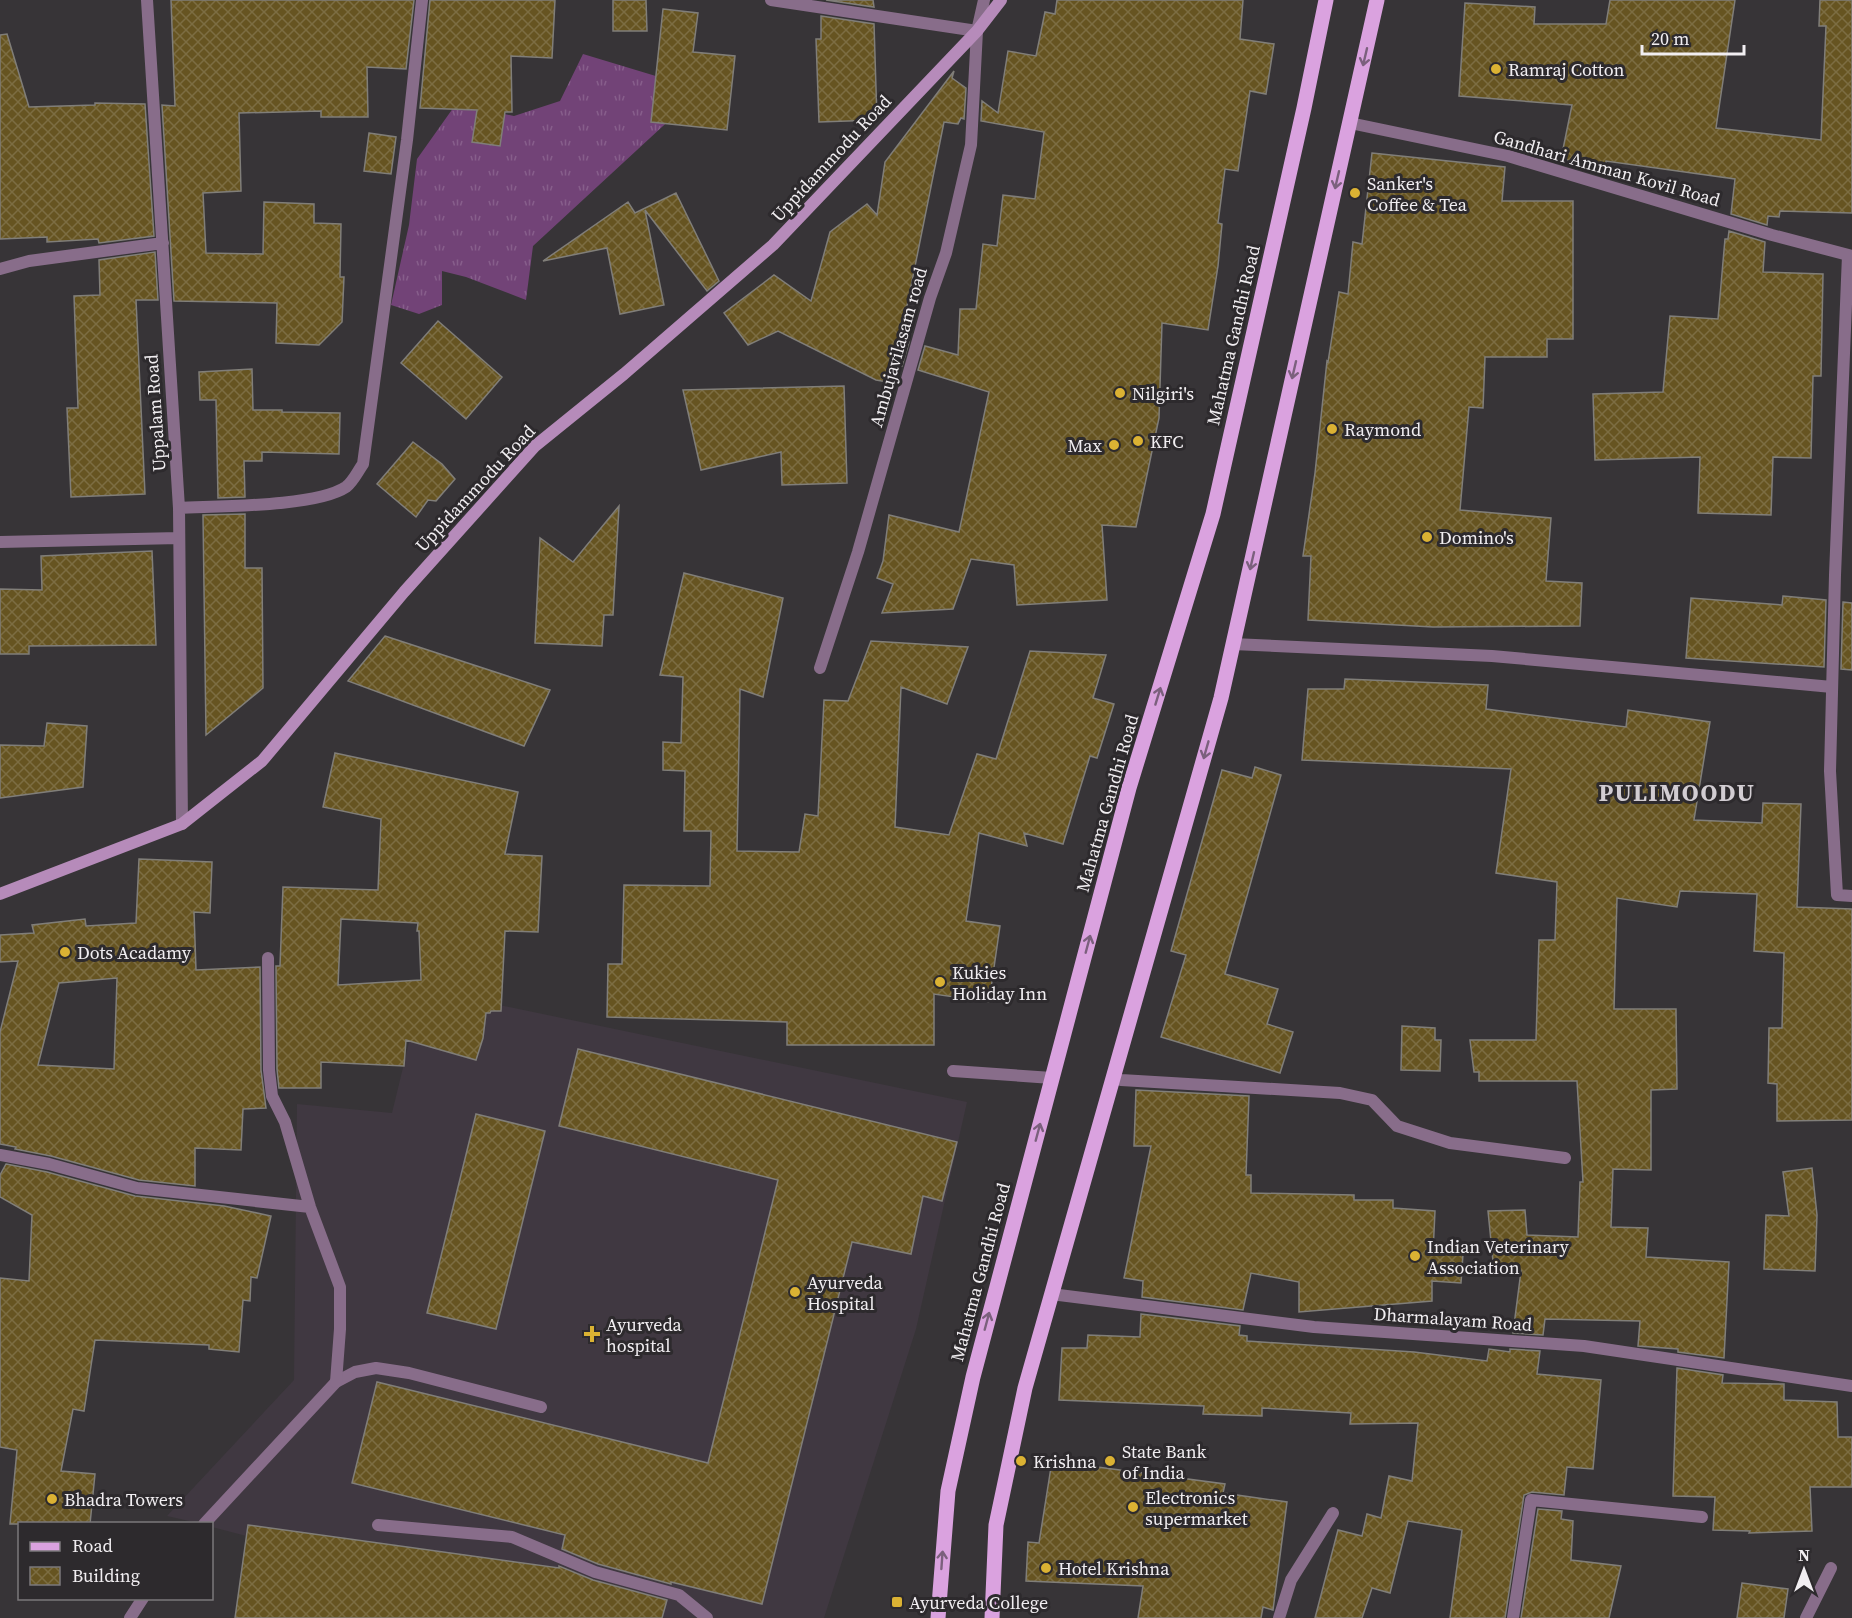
<svg xmlns="http://www.w3.org/2000/svg" width="1852" height="1618" font-family="'Source Serif 4',serif">
  <style>
    .built { fill: #403841 }
    .grass { fill: url(#grass-tufts) }
    .building { fill: url(#building-cross-hatch); stroke: #807e79; stroke-width: 1.5; fill-rule: evenodd }
    .lines { fill: none; stroke-linecap: round; stroke-linejoin: round }
    .lane { stroke: #886d8a; stroke-width: 12 }
    .street { stroke: #886d8a; stroke-width: 12 }
    .secondary { stroke: #b68bba; stroke-width: 12 }
    .primary { stroke: #daa2df; stroke-width: 15 }
    .oneway { stroke: #7b607d }
    .poi-dot { fill: #dbb233; stroke: #2d2a2d; stroke-width: 2 }
    .labels { text-anchor: middle; dominant-baseline: central; stroke-width: 6; stroke-linejoin: round; paint-order: stroke }
    .poi-label { font-size: 18px; fill: #f1eef1; stroke: #2d2a2d; text-anchor: start }
    .street-label { font-size: 18px; fill: #f1eef1; stroke: #2d2a2d }
    .district-label { font-size: 24px; font-weight: bold; letter-spacing: 1.5px; fill: #d2cdd2; stroke: #2d2a2d }
  </style>
  <defs>
    <pattern id="grass-tufts" width="24" height="20" patternUnits="userSpaceOnUse" patternTransform="scale(1.5)"><rect width="24" height="20" fill="#724377"/><path d="M3 7l-1-3M5 7V3M7 7l1-3M15 17l-1-3M17 17v-4M19 17l1-3" fill="none" stroke="#875e8b"/></pattern>
    <pattern id="building-cross-hatch" width="8" height="8" patternUnits="userSpaceOnUse" patternTransform="scale(1.5)"><rect width="8" height="8" fill="#665421"/><path d="M0 0l8 8M0 8l8-8" fill="none" stroke="#7c6d42"/></pattern>
  </defs>
  <rect width="100%" height="100%" fill="#373437"/>
  <path class="built" d="M422,989L967,1102L916,1329L824,1618H563L212,1527V1524L198,1523L167,1516L294,1380L297,1104L392,1113Z"/>
  <path class="grass" d="M583,54L702,90L533,246L526,300L466,277L442,271V305L419,314L391,305L409,225L417,159L456,104L514,116L560,101Z"/>
  <path class="building" d="M171,0H414L406,69L367,67L368,117H321V111L239,113L241,191L203,193L206,253L263,254L264,202L314,204V223L341,224L340,277H344L342,322L319,345L276,343L277,303L174,301L162,105L175,106Z
    M430,0H555L552,58L511,56L512,112H505L500,146L472,142L477,110L420,108Z
    M613,0H646L647,31H613Z
    M826,0H873L874,7Z
    M1057,0H1243L1240,39L1274,44L1266,94L1250,91L1238,171L1225,169L1218,223L1222,224L1218,266L1208,330L1162,323L1159,418L1136,527L1102,525L1107,600L1017,605L1014,565L971,559L953,609L882,613L893,584L877,578L883,561L889,515L959,532L989,392L918,370L925,346L958,355L960,309H976L983,244L997,246L1003,195L1035,199L1044,132L981,121L982,101L998,113L1008,51L1036,56L1045,12L1055,14Z
    M1610,0H1735L1716,128L1821,140L1826,26H1819L1820,0H1852V213L1780,211L1779,217L1768,216L1767,225L1731,214L1735,179L1606,161L1605,168L1561,159L1572,105L1459,96L1465,3L1535,7L1534,24H1606Z
    M663,9L698,13L693,52L735,56L727,130L651,122Z
    M821,16L874,24L877,120L819,122L816,39H821Z
    M7,34L29,107L95,105V103L145,104L154,236L99,243L98,239L47,242V237L0,239V35Z
    M954,71L952,78L966,88L964,119L961,118L958,124L944,122L907,306L902,340L909,342L902,366L897,364L893,383L876,380L778,331L748,345L724,313L774,275L811,301L830,232L867,204L877,215L885,162Z
    M369,133L396,137L391,174L364,171Z
    M1372,153L1505,167L1502,201H1573V339H1547V357H1485L1483,408L1469,407L1460,510L1551,518L1546,581L1582,583L1580,626L1433,627L1308,620L1311,556H1303L1315,473L1327,361L1328,362L1339,292L1348,294L1353,242L1362,244Z
    M676,193L719,281L707,291L645,210L664,305L620,314L607,248L543,261L628,202L635,213Z
    M1729,231L1765,242L1763,272L1823,274L1821,376H1813L1811,458L1773,457L1771,515L1698,513L1700,457L1595,460L1593,394L1663,392L1670,316L1718,319L1725,239H1728Z
    M155,252L158,300H136L145,494L71,497L67,408H78L74,296L100,295L99,260Z
    M438,321L502,377L466,419L401,363Z
    M252,369L253,410H282V412L340,413L339,454L262,452V461H244L245,497L218,498L216,400H200L199,372Z
    M844,386L847,483L782,485L781,452L701,470L683,390Z
    M413,442L442,464L455,479L436,501L428,500L416,517L377,484Z
    M619,506L613,615H604L602,646L535,643L540,538L573,562Z
    M245,514V568H262L263,688L206,735L203,515Z
    M152,551L156,645L29,646V654H0V589L42,590L41,556Z
    M684,573L783,598L763,697L740,689L737,851L799,852L805,814L818,816L824,700L848,701L871,641L968,647L947,704L901,687L895,827L949,835L977,754L996,759L1030,651L1106,655L1093,698L1114,704L1097,758L1090,756L1063,844L1024,833L1027,846L979,833L966,921L1000,926L989,1002L934,994V1045H787V1022L607,1017L608,964H622L624,885L710,886L711,831H684L685,771L663,770V742L681,743L683,677L660,675Z
    M1783,596L1826,600L1824,667L1686,658L1691,598L1782,605Z
    M1843,602L1852,603V670L1841,669Z
    M385,636L550,690L524,746L348,681Z
    M1345,679L1488,685L1486,709L1626,727L1628,710L1710,722L1694,820L1762,823L1763,803L1801,804L1797,907L1852,909V1120L1777,1121V1084L1768,1083L1769,1028H1782L1784,953L1754,951L1757,894L1680,891L1677,907L1617,898L1614,1009H1676L1677,1089L1651,1090V1170L1613,1169L1611,1227L1648,1228L1646,1257L1729,1262L1724,1358L1678,1352V1349L1638,1346L1640,1321L1545,1319L1543,1335L1513,1333L1521,1271H1494L1488,1211L1525,1210L1527,1235L1578,1237L1580,1182H1583L1577,1081H1479V1072H1474L1470,1040H1536L1539,940H1555L1557,882L1496,873L1511,769L1302,760L1308,689H1344Z
    M47,723L87,726L83,787L0,798V745L44,746Z
    M335,753L518,792L505,854L542,856L538,932L505,931L501,1011H491L490,1013H486L483,1038L476,1060L406,1040L404,1066L321,1062V1088H279L277,1069L276,966H280L283,887L378,890L381,819L323,807ZM341,919L418,923L417,931H419L421,980L338,985Z
    M1255,767L1281,775L1225,974L1278,989L1267,1024L1293,1032L1280,1073L1161,1037L1186,955L1171,951L1222,770L1252,778Z
    M139,859L212,862L210,913L194,912L196,970L260,967L261,1070L266,1108L243,1109L241,1150L195,1148V1186L139,1180L51,1156L15,1149L16,1147L0,1144V1032L18,961L0,962V935L34,933L32,925L85,919L86,926L136,923ZM117,978L114,1069L38,1065L59,983Z
    M1402,1026L1435,1028V1040H1441L1440,1071L1401,1070Z
    M578,1049L957,1142L942,1201L923,1196L911,1254L852,1242L762,1604L671,1582V1584L598,1564L562,1549L565,1535L352,1483L377,1382L708,1463L778,1180L559,1126Z
    M1136,1090L1249,1096L1246,1175H1251V1193L1354,1195V1200H1393V1208L1435,1211L1433,1253L1463,1254L1461,1283L1432,1281V1301L1299,1312V1282L1251,1273L1243,1310L1142,1297L1143,1281L1124,1278L1151,1146H1134Z
    M476,1114L545,1131L496,1329L427,1313Z
    M6,1164L47,1172L135,1196L224,1206L271,1216L257,1278L251,1277L250,1301L243,1300L239,1352L209,1349V1345L95,1340L84,1411L73,1409L61,1471L95,1474L90,1524H10L17,1450L0,1447V1278L29,1281L32,1215L0,1197V1175Z
    M1812,1168L1817,1215L1815,1271L1764,1269L1766,1215L1789,1216L1783,1172Z
    M1141,1314L1240,1326L1239,1335L1247,1336V1341L1414,1352L1487,1361L1489,1349L1510,1352V1349L1540,1351L1537,1374L1601,1380L1593,1469L1567,1467L1564,1495L1532,1492L1524,1495L1505,1618H1450L1462,1530L1408,1521L1390,1593L1372,1588L1362,1618H1315L1338,1530L1362,1536L1367,1514L1381,1518L1389,1476L1412,1481L1418,1423L1350,1424L1351,1413L1262,1408V1416L1203,1414L1204,1406L1059,1400L1062,1348H1087L1088,1335L1140,1337Z
    M1677,1368L1723,1375L1722,1383L1784,1384V1400L1837,1402L1838,1437H1852V1487H1810L1812,1531L1749,1533L1750,1531L1713,1530L1715,1497L1673,1496Z
    M1052,1461L1225,1484L1223,1493L1287,1502L1273,1610L1263,1607L1261,1618H1138L1143,1586L1026,1581L1028,1542L1039,1543Z
    M1538,1509L1562,1511L1561,1519L1573,1521L1571,1560L1621,1566L1609,1618H1521Z
    M248,1525L559,1568V1566L593,1580L667,1600L662,1618H235Z
    M1742,1583L1788,1589L1784,1618H1737Z"/>
  <g class="lines">
    <path class="lane" d="M953,1071L1052,1078
      M1113,1078L1121,1080L1340,1093L1372,1100L1397,1126L1450,1143L1565,1158
      M204,1524L336,1382L355,1372L376,1368L409,1373L541,1407
      M130,1618L143,1598"/>
    <path class="street" d="M147,0L179,508L182,824
      M771,0L977,31
      M1350,123L1508,156L1772,235L1852,256
      M1848,255L1835,575L1830,771L1837,895L1852,896
      M0,269L29,261L163,243
      M179,508C218,506 316,507 346,487C353,482 358,471 363,464L407,140L422,0
      M0,542L179,538
      M1233,644L1492,656L1832,687
      M820,668L858,552L930,298L946,253L971,145L977,31L984,0
      M268,958L269,1070L272,1096L285,1122L310,1207L340,1287V1329L336,1382
      M0,1155L49,1164L137,1188L310,1207
      M1051,1294L1314,1327L1584,1346L1852,1386
      M378,1525L512,1537L595,1572L679,1595L707,1618
      M1279,1618L1291,1580L1333,1513
      M1513,1618L1531,1500L1702,1517
      M1806,1618L1831,1568"/>
    <path class="secondary" d="M0,894L182,824L262,761L404,592L535,446L624,374L773,245L977,31L1001,0"/>
    <path class="primary" d="M938,1618L948,1491L973,1377L1129,788L1213,514L1304,108L1326,0
      M992,1618L996,1525L1025,1388L1221,698L1377,0"/>
  </g>
  <defs><path id="oneway-shaft" d="M-6 0H5M1.5-3L5.5 0L1.5 3" fill="none" stroke-width="1.6" stroke-linecap="round" stroke-linejoin="round" transform="scale(1.5)"/></defs>
  <g class="oneway">
    <use href="#oneway-shaft" transform="translate(1365 57) rotate(103)"/>
    <use href="#oneway-shaft" transform="translate(1337 180) rotate(103)"/>
    <use href="#oneway-shaft" transform="translate(1294 370) rotate(103)"/>
    <use href="#oneway-shaft" transform="translate(1252 561) rotate(103)"/>
    <use href="#oneway-shaft" transform="translate(1158 696) rotate(-73)"/>
    <use href="#oneway-shaft" transform="translate(1206 750) rotate(106)"/>
    <use href="#oneway-shaft" transform="translate(1088 944) rotate(-75)"/>
    <use href="#oneway-shaft" transform="translate(1038 1132) rotate(-75)"/>
    <use href="#oneway-shaft" transform="translate(987 1321) rotate(-75)"/>
    <use href="#oneway-shaft" transform="translate(942 1560) rotate(-86)"/>
  </g>
  <g class="poi-dot">
    <circle cx="1496" cy="69" r="6"/>
    <circle cx="1355" cy="193" r="6"/>
    <circle cx="1120" cy="393" r="6"/>
    <circle cx="1332" cy="429" r="6"/>
    <circle cx="1138" cy="441" r="6"/>
    <circle cx="1114" cy="445" r="6"/>
    <circle cx="1427" cy="537" r="6"/>
    <circle cx="65" cy="952" r="6"/>
    <circle cx="940" cy="982" r="6"/>
    <circle cx="1415" cy="1256" r="6"/>
    <circle cx="795" cy="1292" r="6"/>
    <path d="M589 1325h6v6h6v6h-6v6h-6v-6h-6v-6h6z"/>
    <circle cx="1021" cy="1461" r="6"/>
    <circle cx="1110" cy="1461" r="6"/>
    <circle cx="52" cy="1499" r="6"/>
    <circle cx="1133" cy="1507" r="6"/>
    <circle cx="1046" cy="1568" r="6"/>
    <rect x="891" y="1596" width="12" height="12" rx="3"/>
  </g>
  <g class="labels">
    <g class="poi-label">
      <text x="1508" y="69">Ramraj Cotton</text>
      <text x="1367" y="183">Sanker's<tspan x="1367" dy="21">Coffee &amp; Tea</tspan></text>
      <text x="1132" y="393">Nilgiri's</text>
      <text x="1344" y="429">Raymond</text>
      <text x="1150" y="441">KFC</text>
      <text x="1102" y="445" text-anchor="end">Max</text>
      <text x="1439" y="537">Domino's</text>
      <text x="77" y="952">Dots Acadamy</text>
      <text x="952" y="972">Kukies<tspan x="952" dy="21">Holiday Inn</tspan></text>
      <text x="1427" y="1246">Indian Veterinary<tspan x="1427" dy="21">Association</tspan></text>
      <text x="807" y="1282">Ayurveda<tspan x="807" dy="21">Hospital</tspan></text>
      <text x="606" y="1324">Ayurveda<tspan x="606" dy="21">hospital</tspan></text>
      <text x="1122" y="1451">State Bank<tspan x="1122" dy="21">of India</tspan></text>
      <text x="1033" y="1461">Krishna</text>
      <text x="1145" y="1497">Electronics<tspan x="1145" dy="21">supermarket</tspan></text>
      <text x="64" y="1499">Bhadra Towers</text>
      <text x="1058" y="1568">Hotel Krishna</text>
      <text x="909" y="1602">Ayurveda College</text>
    </g>
    <g class="street-label">
      <text transform="translate(831 158) rotate(-47)">Uppidammodu Road</text>
      <text transform="translate(1607 168) rotate(16)">Gandhari Amman Kovil Road</text>
      <text transform="translate(1233 335) rotate(-77)">Mahatma Gandhi Road</text>
      <text transform="translate(898 347) rotate(-74)">Ambujavilasam road</text>
      <text transform="translate(155 413) rotate(-94)">Uppalam Road</text>
      <text transform="translate(475 488) rotate(-47)">Uppidammodu Road</text>
      <text transform="translate(1107 803) rotate(-74)">Mahatma Gandhi Road</text>
      <text transform="translate(980 1272) rotate(-75)">Mahatma Gandhi Road</text>
      <text transform="translate(1453 1319) rotate(4)">Dharmalayam Road</text>
    </g>
    <g class="district-label">
      <text x="1677" y="792">PULIMOODU</text>
    </g>
  </g>
  <rect x="18" y="1522" width="195" height="78" fill="#2d2a2d" stroke="#7b787b" stroke-width="1.5"/>
  <rect x="30" y="1542" width="30" height="9" fill="#daa2df" stroke="#7b787b" stroke-width="1.5"/>
  <text x="72" y="1552" font-size="18" fill="#f1eef1">Road</text>
  <rect x="30" y="1567" width="30" height="18" fill="url(#building-cross-hatch)" stroke="#7b787b" stroke-width="1.5"/>
  <text x="72" y="1582" font-size="18" fill="#f1eef1">Building</text>
  <g transform="translate(1804 1570)" stroke="#2d2a2d" stroke-width="4.5" paint-order="stroke">
  <path d="M0-4.5L10 22L0 15L-10 22Z" fill="#f1eef1"/>
  <text y="-9" font-size="16" font-weight="bold" text-anchor="middle" fill="#f1eef1">N</text>
  </g>
  <path d="M1642 45v9h102v-9" fill="none" stroke="#f1eef1" stroke-width="3"/>
  <text x="1651" y="45" font-size="18" fill="#f1eef1" stroke="#2d2a2d" stroke-width="4.5" paint-order="stroke">20 m</text>
</svg>
